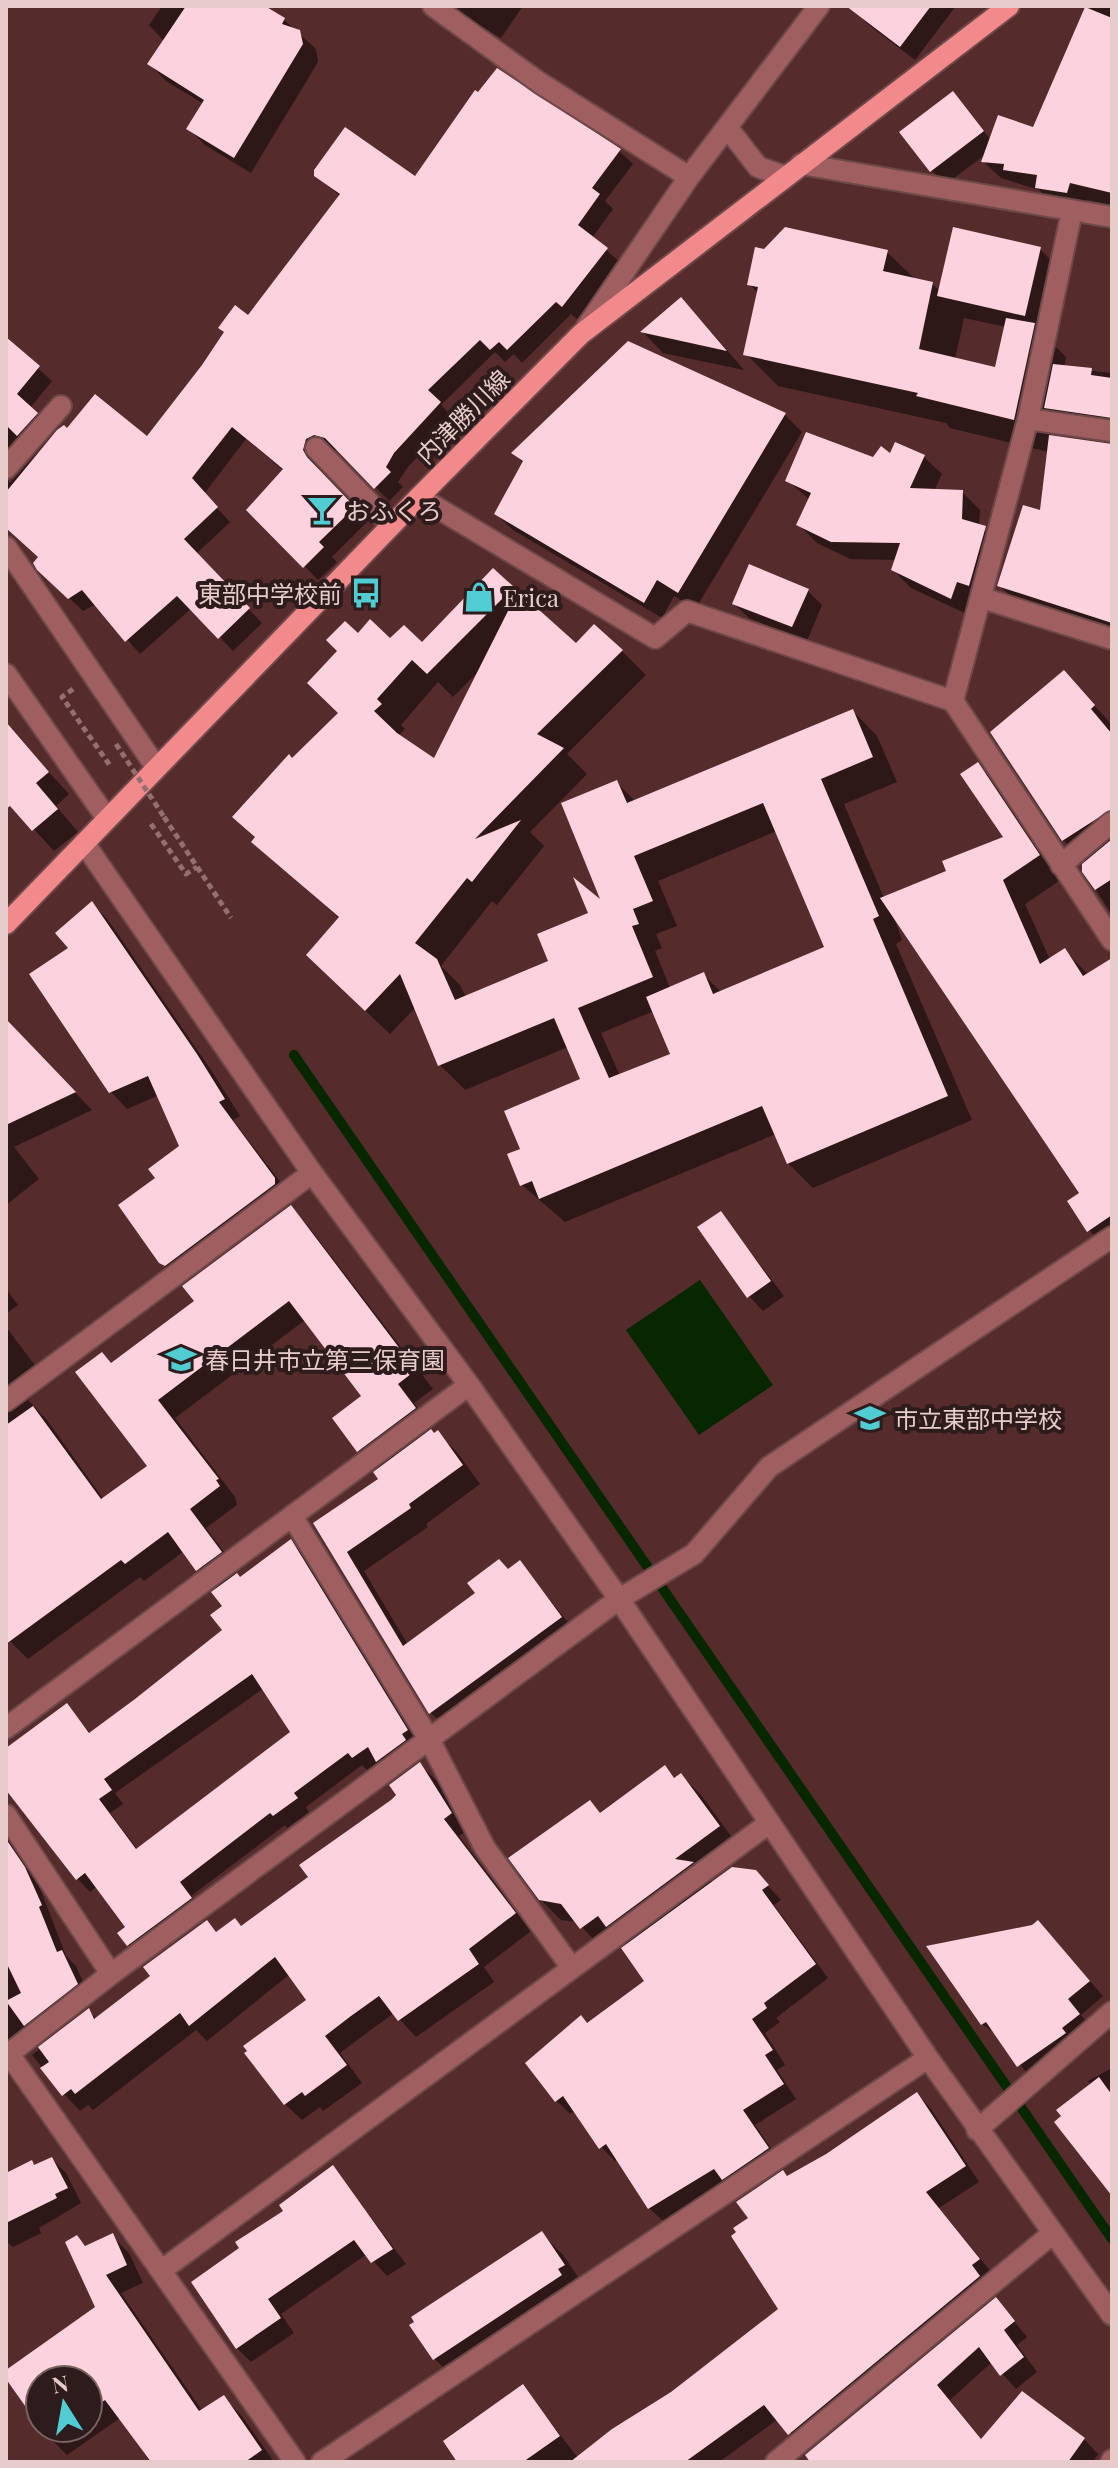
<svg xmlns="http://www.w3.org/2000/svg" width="1118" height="2468" font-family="'Playfair Display','Noto Sans JP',serif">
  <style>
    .water { fill: #062700 }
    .shadow { fill: #0007; fill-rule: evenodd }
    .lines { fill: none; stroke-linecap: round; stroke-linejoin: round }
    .stream { stroke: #062700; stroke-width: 10 }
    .building { fill: #fcd2de; fill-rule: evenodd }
    .minor-casing { stroke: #6f4849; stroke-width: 24 }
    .major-casing { stroke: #6f4849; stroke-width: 24 }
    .path { stroke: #936f6f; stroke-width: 5; stroke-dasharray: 6 4; stroke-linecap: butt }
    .minor { stroke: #9f5f60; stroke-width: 20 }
    .major { stroke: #f28a8c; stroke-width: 20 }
    .path-bridge { stroke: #936f6f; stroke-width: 5; stroke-dasharray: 6 4; stroke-linecap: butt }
    .labels { text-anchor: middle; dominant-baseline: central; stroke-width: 8; stroke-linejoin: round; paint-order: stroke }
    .street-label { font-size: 24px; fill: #e7cccb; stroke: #2e1b1b }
    .poi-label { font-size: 24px; fill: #e7cccb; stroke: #2e1b1b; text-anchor: start }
  </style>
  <rect width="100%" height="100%" fill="#552b2c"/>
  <path class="water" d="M700,1280L773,1385L699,1435L626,1330Z"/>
  <path class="shadow" d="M162,6H262L284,20L316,49L318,62L251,173L205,145L188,128L204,104L166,81L150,64L164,41L149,25Z
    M448,6H523L501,38Z
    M858,6H956L915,60L869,25L855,11Z
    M1093,6H1112V205L1087,200L1084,210L1054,205L1039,190L1001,178L983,161L986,154L946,184L931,170L953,94L991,140L1034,130L1086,11Z
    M619,151L633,164L605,201L613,209L592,238L621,263L577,319L571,314L522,363L514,354L505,362L495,352L441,405L453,417L408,467L398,482L403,487L389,501L340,451L328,448L320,453L316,466L320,473L367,522L332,557L337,562L318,580L249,510L284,471L246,439L204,494L230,522L196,554L262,623L233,651L192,608L140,654L96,604L83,611L54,583L41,557L6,521V495L10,490L6,487V340L52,381L30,408L50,428L6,479L10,483L58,431L148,439L248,318L340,196L316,175L415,179Z
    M1040,249L1061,271L1046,337L1066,357L1064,368L1112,373V429L1054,415L1049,437L1112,446V631L1013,599L999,585L1041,513L1049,452L950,428L946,423L778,386L746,354L759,294L749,284L887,252L916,280L932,284L940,291ZM964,318L1006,327L996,369L955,359Z
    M680,300L702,321L744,370L663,353L643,332Z
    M629,344L785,415L802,432L696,608L674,596L662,618L513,530L496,514L524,464L514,453Z
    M891,456L924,457L942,474L934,491L962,492L980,510L979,526L1003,546L969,615L911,588L893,570L897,560L850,559L817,543L799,525L810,500L787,480Z
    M493,570L576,646L622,651L646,675L567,754L587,774L530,832L544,846L497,905L492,901L441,966L460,985L466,997L551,962L590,914L605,905L616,782L635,801L853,711L877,736L897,782L844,804L884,898L948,872L1006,837L978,765L1001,788L1062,879L1025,904L1050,960L1065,951L1089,975L1112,961V1253L1089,1230L1082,1194L892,913L902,940L896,944L972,1120L813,1188L788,1163L776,1134L565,1222L522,1185V1150L583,1080L568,1047L465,1090L440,1065L416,1007L390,1034L333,980L340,919L253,842L292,760L340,713L358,636L422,645ZM479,671L435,761L398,736L405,729L401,725L438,682L453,697ZM777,831L826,948L721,992L704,975L670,988L655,951L662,948L656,934L677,926L658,881ZM654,1011L672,1055L620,1076L601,1033Z
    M808,591L822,605L807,641L749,618L734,604Z
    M1064,672L1112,725V915L1084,871L1087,863L1063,840Z
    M13,733L69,794L56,806L78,832L54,851L9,802L6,805V739Z
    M92,903L108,920L213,1073L240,1116L233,1120L291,1196L178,1280L161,1262L158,1178L182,1146L159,1095L127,1109L111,1092L71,948Z
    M6,1021L92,1110L14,1147L39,1179L6,1205Z
    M290,1208L308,1226L433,1389L414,1403L432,1427L429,1430L434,1435L437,1433L456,1451L480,1484L426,1524L428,1527L364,1571L408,1645L520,1563L579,1636L449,1731L431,1713L316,1523L381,1479L379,1470L359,1450L364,1396L305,1320L175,1418L235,1497L237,1505L206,1528L238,1571L235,1573L240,1579L291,1542L304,1555L420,1744L391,1774L379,1762L367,1770L362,1765L306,1807L309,1812L287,1828L285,1825L191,1896L203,1912L141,1958L128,1945V1927L97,1886L90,1892L77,1878L6,1786V1751L67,1706L91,1734L225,1631V1607L218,1590L184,1551L144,1581L140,1577L28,1659L10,1641L6,1635V1327L46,1380L28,1392L31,1397L28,1400L47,1420L104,1500L150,1466L112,1365L197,1301ZM264,1688L293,1733L138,1850L110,1813L123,1804L115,1793Z
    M721,1213L784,1296L763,1311L749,1296Z
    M6,1289L18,1305L6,1314Z
    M420,1765L437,1781L468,1830L459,1836L531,1931L484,1967L494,1982L416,2037L394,2013L368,2032L340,2053L362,2083L323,2111L320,2107L302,2120L285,2104L309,2000L290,1974L207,2041L196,2030L93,2110L88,2105L80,2111L64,2094L32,2055L88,2011L97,2019L152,1976L206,1922L218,1933L242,1928L311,1877L392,1801Z
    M664,1768L675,1779L681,1775L701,1795L739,1847L703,1873L713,1883L755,1872L781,1900L774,1905L828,1978L776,2018L780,2022L765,2033L785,2065L777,2070L796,2099L755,2125L781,2163L727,2183L663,2221L649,2208L618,2159L615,2161L601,2147L576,2110L570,2114L557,2101L587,2024L647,1982L628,1946L618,1936L602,1948L577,1922L561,1920L540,1899L589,1802L601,1814Z
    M6,1812L10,1821L8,1837L38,1883L66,1956L76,1966L90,1998L6,2056Z
    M1051,1936L1103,1996L1081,2015L1093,2029L1032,2080L999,2036L982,2024Z
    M1112,2068V2195L1080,2094L1090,2083L1088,2081Z
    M917,2094L931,2109L979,2182L939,2208L993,2274L804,2448L778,2419L719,2462H461L523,2387L578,2458L672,2394L781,2310L751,2219L788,2178Z
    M52,2159L66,2173L81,2203L39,2228L41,2233L13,2247L6,2241V2176Z
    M333,2168L406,2264L387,2276L367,2254L281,2314L294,2333L251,2362L237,2348L242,2249Z
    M542,2234L563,2255L585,2287L456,2380L434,2358Z
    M112,2236L129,2253L143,2283L121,2293L203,2412L224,2398L241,2415L274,2462H150L120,2418L67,2455L50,2438L43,2428H88V2380H40V2423L6,2372L98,2308L77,2237L87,2247Z
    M996,2300L1027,2337L1017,2345L1037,2372L1016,2389L992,2362L950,2400L983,2441L1084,2439L1098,2454L1093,2462H806Z"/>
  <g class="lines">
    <path class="stream" d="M294,1055L1112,2239"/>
  </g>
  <path class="building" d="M186,6H265L285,18L282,24L300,30L303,44L234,158L186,129L204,100L147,64Z
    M846,6H931L900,47Z
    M1085,7L1112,18V193L1070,183L1067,193L1035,188L1037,175L1003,170L1004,164L981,162L998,115L1033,127Z
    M497,68L621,149L592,188L600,194L578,225L608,248L562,307L556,302L507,350L499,342L490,350L480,340L428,390L441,402L394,453L386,467L391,472L374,489L325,438L314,435L306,439L303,450L307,457L355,507L319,542L324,547L303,568L246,510L283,469L232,427L192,478L218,507L184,539L250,608L218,639L177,596L125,642L82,590L68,599L37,570L33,563L38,557L6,528V492L57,430L64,425L67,428L95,394L147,436L202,365L224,332L218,328L235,305L248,315L340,194L314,176V170L345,127L415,176L475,90L478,92Z
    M953,91L984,131L930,172L899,132Z
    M785,227L888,250L883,271L933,282L919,349L995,367L1006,318L1035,323L1014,420L916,396L918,393L743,355L758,287L747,285L755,247L764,249Z
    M953,227L1041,247L1025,316L937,296Z
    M681,297L727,351L640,332Z
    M6,337L40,366L17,394L38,413L17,436L6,425Z
    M628,341L786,413L678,593L657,580L644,603L494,514L523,461L511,453Z
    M1053,364L1092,368L1091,375L1112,378V418L1044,408Z
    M806,432L873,457L881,446L890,453L895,442L925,455L910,488L963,490L962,519L986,526L969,586L957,582L951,599L891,570L900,543L831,542L796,525L811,493L785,481Z
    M1049,435L1112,444V623L997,586L1023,505L1040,510Z
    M749,564L809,589L792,627L732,604Z
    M493,568L514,587L427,674L412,660L377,699L382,704L374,711L397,733L434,758L518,591L576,643L594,624L623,650L537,734L564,748L475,839L521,820L472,882L467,878L415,943L437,959L455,1000L548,961L537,934L588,913L573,877L600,899L561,803L617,780L627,803L853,709L873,757L821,779L879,916L873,919L948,1096L787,1164L762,1106L539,1199L532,1181L520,1186L507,1154L520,1149L504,1111L580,1079L554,1018L438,1066L400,974L365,1011L306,955L339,917L251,842L255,837L232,817L289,754L292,758L338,713L307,683L337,651L326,640L345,621L358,633L370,619L390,638L404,625L422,642ZM763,803L824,947L713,994L704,972L646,997L670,1054L609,1078L578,1008L653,977L632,926L639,924L633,909L653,901L634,856Z
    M1064,670L1095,705L1091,709L1112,734V809L1062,841L990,732Z
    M6,722L49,772L36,783L58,809L32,831L10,806L6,809Z
    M978,762L1040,855L1003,880L1040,964L1065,948L1083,976L1112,958V1215L1087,1232L1067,1201L1079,1193L880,898L946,871L942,861L1003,837L960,774Z
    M1112,839V879L1095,890L1082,872V864Z
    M92,901L197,1054L225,1099L219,1102L275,1178V1184L165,1266L159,1263L118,1205L155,1178L148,1169L179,1146L148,1076L109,1093L29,974L68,948L55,933Z
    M6,1019L76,1092L6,1125Z
    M291,1205L416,1370L398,1384L416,1408L357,1452L332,1418L361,1396L289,1301L158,1400L219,1479L216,1480L220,1486L190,1509L222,1552L196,1571L168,1532L125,1564L121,1560L6,1644V1425L33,1406L101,1499L147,1466L75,1372L102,1352L111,1363L194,1301L182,1286Z
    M721,1211L771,1281L747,1298L697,1227Z
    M431,1429L434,1433L438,1430L463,1465L409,1504L411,1508L347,1552L403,1646L475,1593L467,1583L499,1559L508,1569L520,1560L562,1617L429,1714L313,1523L378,1479L373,1472Z
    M291,1539L408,1730L402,1734L406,1740L376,1762L368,1747L352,1758L348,1753L294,1793L298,1798L273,1816L270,1813L180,1882L192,1898L127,1946L117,1933L125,1927L85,1873L76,1880L6,1790V1748L67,1703L89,1733L135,1699L222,1630L210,1615L222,1606L211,1592L237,1573L240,1577ZM252,1674L290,1732L136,1849L99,1799L112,1790L104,1779Z
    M420,1762L452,1813L444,1819L516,1913L469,1949L479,1964L398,2021L379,1996L351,2016L325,2036L347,2065L305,2096L302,2092L284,2105L244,2053L247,2051L243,2046L306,2000L275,1957L189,2026L180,2013L75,2094L71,2089L62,2096L40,2068L49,2062L38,2047L89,2008L94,2019L150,1976L143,1967L207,1920L216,1932L235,1918L241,1926L308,1877L299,1865L391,1800L396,1795L389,1785Z
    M665,1765L674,1778L681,1773L720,1826L675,1859L694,1862L606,1927L598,1916L580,1929L561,1904L539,1900L508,1858L590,1800L600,1813Z
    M6,1839L25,1867L42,1905L39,1907L57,1952L62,1950L78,1984L24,2026L6,2001L21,1993L6,1962Z
    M732,1867L756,1870L769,1885L762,1890L816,1964L764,2003L767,2008L752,2019L773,2050L765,2055L784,2084L743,2110L769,2148L722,2180L714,2169L648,2209L606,2144L599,2149L563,2096L555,2102L525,2063L581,2015L587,2023L644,1981L621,1948Z
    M1038,1920L1090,1981L1068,1999L1080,2014L1062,2028L1066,2033L1017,2067L986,2022L981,2025L926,1946L1032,1925Z
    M1099,2077L1112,2095V2196L1054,2122L1061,2116L1056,2110Z
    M917,2092L966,2166L926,2192L980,2259L972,2265L980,2276L788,2435L764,2405L685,2462H570L612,2429L671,2392L778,2309L731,2236L736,2232L733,2228L748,2218L736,2202L783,2170L787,2176L826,2154Z
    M52,2157L68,2188L55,2194L57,2198L6,2223V2173L32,2160L34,2165Z
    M333,2165L393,2249L371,2263L354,2240L268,2299L281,2318L236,2349L191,2282L239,2248L235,2242L283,2211L279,2205Z
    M542,2231L565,2265L558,2269L562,2275L433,2360L409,2325L414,2322L411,2317Z
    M113,2233L127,2265L106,2275L199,2411L224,2395L262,2450L245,2462H151L105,2400L88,2412V2380H40V2427L6,2379V2370L95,2307L65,2242L77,2235L85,2246Z
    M996,2297L1015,2321L1004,2330L1024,2357L1000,2376L979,2347L937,2385L981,2439L1022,2391L1085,2438L1068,2462H810L805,2455Z
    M523,2384L560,2436L523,2462H457L443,2441Z
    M41,2428H64L49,2439Z"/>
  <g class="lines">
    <g class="minor-casing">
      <path id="minor" d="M433,6L540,83L689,177
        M727,127L758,167L784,176
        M801,164L1112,217
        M1072,211L1028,419L953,701L1112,940
        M586,328L689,177L819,6
        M1028,419L1112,431
        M316,448L391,525
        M6,468L61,406
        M419,497L655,638L687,611L953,701
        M6,547L156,767
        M982,598L1112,639
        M6,674L106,817
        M84,843L312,1173L469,1385L619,1599L928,2058L1112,2315
        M1061,865L1112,822
        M6,1401L312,1173
        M292,1516L429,1739L485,1848L572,1968
        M6,1728L469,1385
        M6,1815L111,1974
        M9,2054L295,2462
        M6,2056L111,1974L619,1599L694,1554L769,1467L1112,1237
        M977,2130L1112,2012
        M162,2270L768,1824
        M322,2462L928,2058
        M776,2462L1052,2234
        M1111,2462L1112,2460"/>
    </g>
    <g class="major-casing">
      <path id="major" d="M6,924L419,497L581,334L1009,6"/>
    </g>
    <path class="path" d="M73,689L62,697L111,767
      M164,817L231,918
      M151,824L186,874L197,867"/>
    <use href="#minor" class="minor"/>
    <use href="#major" class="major"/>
    <path class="path-bridge" d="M116,744L164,817"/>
  </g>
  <defs>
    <g id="bar-bare" transform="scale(2.4)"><path d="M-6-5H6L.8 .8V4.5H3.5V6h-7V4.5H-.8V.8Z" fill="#51ccd2" stroke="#2e1b1b" stroke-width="2.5" paint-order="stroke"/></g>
    <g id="bus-bare" transform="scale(2.4)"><path d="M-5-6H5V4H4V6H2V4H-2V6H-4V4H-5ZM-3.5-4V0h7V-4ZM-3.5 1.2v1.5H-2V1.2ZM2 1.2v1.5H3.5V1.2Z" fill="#51ccd2" stroke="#2e1b1b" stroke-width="2.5" paint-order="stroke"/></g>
    <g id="shop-bare" transform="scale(2.4)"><path d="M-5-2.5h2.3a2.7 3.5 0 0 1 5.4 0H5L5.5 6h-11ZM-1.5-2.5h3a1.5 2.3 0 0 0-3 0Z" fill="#51ccd2" stroke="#2e1b1b" stroke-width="2.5" paint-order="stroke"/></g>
    <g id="school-bare" transform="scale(2.4)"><path d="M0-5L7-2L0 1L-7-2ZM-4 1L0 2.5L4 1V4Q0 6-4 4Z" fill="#51ccd2" stroke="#2e1b1b" stroke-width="2.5" paint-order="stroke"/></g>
  </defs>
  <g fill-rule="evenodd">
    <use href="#bar-bare" x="322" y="510"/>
    <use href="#bus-bare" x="366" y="593"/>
    <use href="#shop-bare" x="479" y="597"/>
    <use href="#school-bare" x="181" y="1359"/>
    <use href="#school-bare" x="870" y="1418"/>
  </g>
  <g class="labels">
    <g class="street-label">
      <text transform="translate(462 416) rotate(-45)">内津勝川線</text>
    </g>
    <g class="poi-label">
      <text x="346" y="510">おふくろ</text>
      <text x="342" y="593" text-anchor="end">東部中学校前</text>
      <text x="503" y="597">Erica</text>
      <text x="205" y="1359">春日井市立第三保育園</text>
      <text x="894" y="1418">市立東部中学校</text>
    </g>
  </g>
  <rect width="1118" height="2468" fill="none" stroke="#e7cccb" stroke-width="16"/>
  <g transform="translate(64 2404) rotate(349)"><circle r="38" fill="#2e1b1b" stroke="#786261" stroke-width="2"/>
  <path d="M0-6L14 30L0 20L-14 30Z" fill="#51ccd2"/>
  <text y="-12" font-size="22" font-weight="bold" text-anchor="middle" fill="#e7cccb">N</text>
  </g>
</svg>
